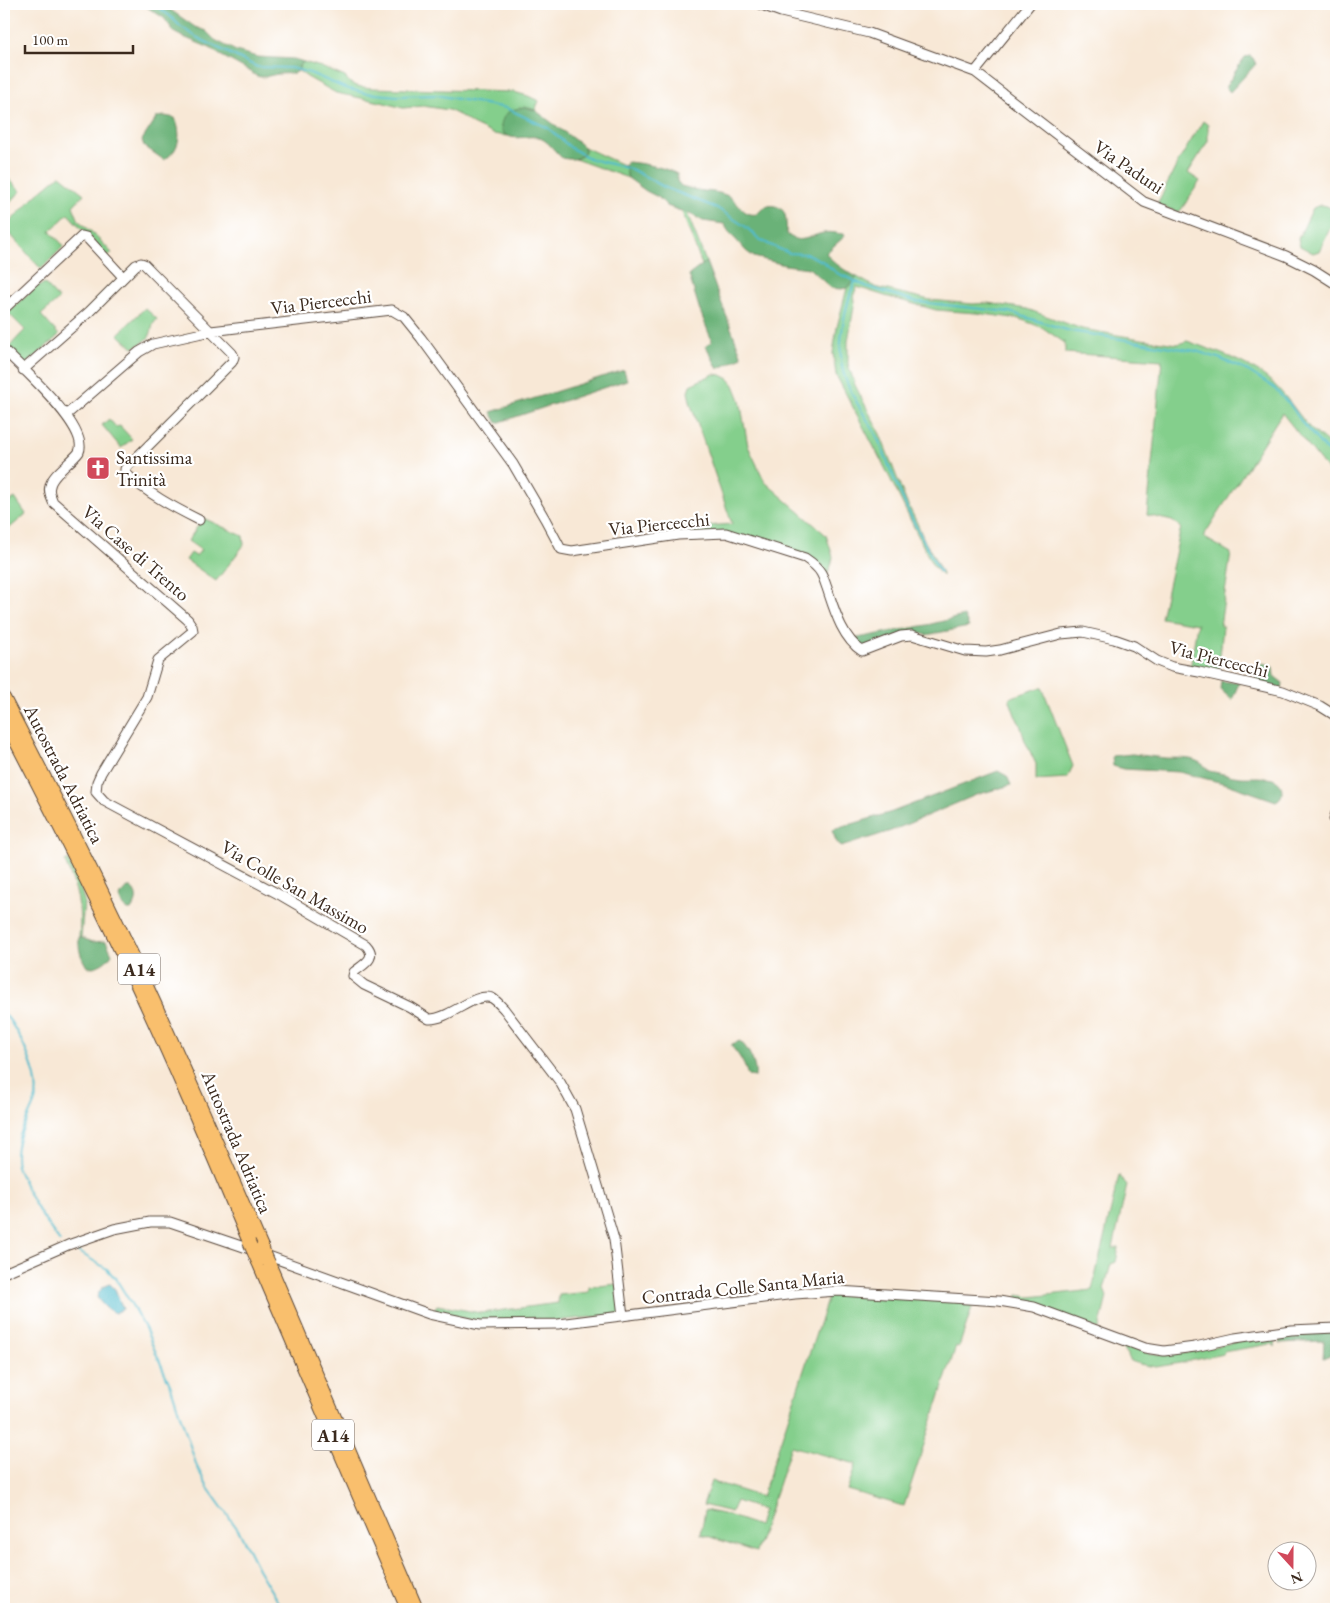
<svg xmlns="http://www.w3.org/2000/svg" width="1340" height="1613" font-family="'EB Garamond',serif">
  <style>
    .green { fill: #84cf8c; stroke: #607c55 }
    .forest { fill: #6bb278; stroke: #536e4b }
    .water { fill: #51bccd; stroke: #467376 }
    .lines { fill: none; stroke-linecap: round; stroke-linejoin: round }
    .stream { stroke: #51bccd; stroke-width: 2 }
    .minor-casing { stroke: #57463a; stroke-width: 11 }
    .highway-casing { stroke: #57463a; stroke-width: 14 }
    .minor { stroke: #fff; stroke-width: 9 }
    .highway { stroke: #f9bf6d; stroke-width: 12 }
    .highway-bridge-casing { stroke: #57463a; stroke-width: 14; stroke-linecap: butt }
    .highway-bridge { stroke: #f9bf6d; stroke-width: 12 }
    .labels { text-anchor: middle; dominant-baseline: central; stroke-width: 4.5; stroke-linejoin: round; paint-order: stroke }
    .shield { fill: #fff; stroke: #766a62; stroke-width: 1 }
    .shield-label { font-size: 18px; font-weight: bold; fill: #3b2a1e }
    .street-label { font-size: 19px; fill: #3b2a1e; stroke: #fff }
    .poi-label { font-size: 19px; fill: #3b2a1e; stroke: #fff; text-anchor: start }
  </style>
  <rect width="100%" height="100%" fill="#fff"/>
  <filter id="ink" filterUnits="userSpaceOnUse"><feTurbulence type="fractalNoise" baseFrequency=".02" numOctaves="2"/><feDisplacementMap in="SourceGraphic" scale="10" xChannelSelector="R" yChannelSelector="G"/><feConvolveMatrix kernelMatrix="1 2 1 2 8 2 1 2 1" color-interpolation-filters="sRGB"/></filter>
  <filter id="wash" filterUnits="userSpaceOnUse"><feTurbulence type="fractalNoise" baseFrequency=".0096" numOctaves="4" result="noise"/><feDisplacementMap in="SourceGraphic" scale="20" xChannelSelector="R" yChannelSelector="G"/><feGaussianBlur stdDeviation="1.12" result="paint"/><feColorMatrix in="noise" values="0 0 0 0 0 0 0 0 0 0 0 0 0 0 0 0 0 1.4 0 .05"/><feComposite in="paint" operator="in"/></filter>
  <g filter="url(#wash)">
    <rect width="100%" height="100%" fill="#f8e8d6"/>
    <path class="green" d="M304,62L321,67L345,77L350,83L356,86L372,88L514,92L528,96L539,101L535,110L525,107L509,112L502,132L507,136L493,134L472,124L461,116L449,110L423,106L403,108L381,102L336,93L307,77L299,71V66Z
      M1203,121L1208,125V141L1188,173L1200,181L1181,210L1178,212L1157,205L1178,162Z
      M584,147L625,166L628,178L575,159L582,156L585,151Z
      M4,174L21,191L4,209Z
      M60,175L84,194L73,206L79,221L94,234L112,253L108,257L68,214L50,231L64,246L41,269L10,234L4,239V228L35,196Z
      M1320,205C1328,205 1335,209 1335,218L1319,251L1313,253L1300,246L1298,239L1313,208Z
      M682,212L687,213L706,262L702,265Z
      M857,277L875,287L930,300L973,304L988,303L1027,309L1082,329L1141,339L1178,344L1187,341C1214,351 1244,360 1267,378C1284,392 1295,410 1309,427C1317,436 1331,443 1336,454C1339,461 1336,473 1336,481L1282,413L1203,537L1231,553L1220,626L1223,627L1218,675L1190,670L1197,624L1161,618L1181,527L1172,521L1147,515L1162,360L1065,353V343L1043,328L1020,319L976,313L936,310L885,296L857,287L854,294L855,301L848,341V364L855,385L880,434L906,501L917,523L925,542L933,555L942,574V576L932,564L885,468L836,375L833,353L837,327L847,288Z
      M44,283L59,299L41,315L59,335L25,366L7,349L25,330L8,313L38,285L40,286Z
      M145,308L157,319C151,326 153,328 150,335C148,341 138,345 133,348L118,334Z
      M714,374L721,375L729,379L734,385L740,400L748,446L765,482L826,535L833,557L831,566L826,577L817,564L752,539L680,534L681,528L732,524L691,405L688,392L690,385Z
      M109,419L116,427L120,426L132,439L121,448L102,425Z
      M15,498L26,514L4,533V505Z
      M203,518L243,536L244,545L216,581L186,560L191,553L196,556L201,550L188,541Z
      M1042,687L1073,766L1067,778L1036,780V764L1025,741L1020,724L1015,715L1009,698Z
      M68,860L80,885L84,901L81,938L79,937C82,908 77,888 65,862Z
      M1119,1175L1127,1185L1113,1248H1119L1116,1262L1111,1264L1104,1289L1107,1297L1099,1329L1016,1301L1018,1295L1030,1297L1092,1290Z
      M617,1284L622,1314L554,1321L484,1323L433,1311L437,1305L481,1313L558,1303L559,1295L589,1292V1287Z
      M829,1294L974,1301L959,1347L956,1346L904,1506L847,1490L856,1464L791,1446L756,1552L701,1534L705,1510L731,1516L758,1526L763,1510L736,1501L731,1512L703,1505L711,1481L762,1497Z
      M1276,1335L1275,1347L1274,1345L1271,1344L1223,1352V1354L1180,1363L1156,1367L1139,1364L1131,1361L1119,1343L1148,1353L1168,1355L1186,1353L1243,1340Z"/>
    <path class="forest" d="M142,4H162L195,27L206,31L215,40L236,51L257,57L294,59L304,62L299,66V71C290,75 288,73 279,74C268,75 260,81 251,72L220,55L210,48L181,36L175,33L164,18Z
      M1250,56L1253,58L1256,64L1230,92L1226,88V86L1242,61L1245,57Z
      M525,107L535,110L584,147L585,151C579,160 572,160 562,158C555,152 550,143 542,139C532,133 518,141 508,136C496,131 501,117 510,111C514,109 520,108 525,107Z
      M165,116L175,118C182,135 180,150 164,160L144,146L142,140L157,117Z
      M627,162C642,163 664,167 677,174V181L681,186C686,187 691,189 697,190C708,192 717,191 728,196C739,202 743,217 757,214C762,209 767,204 775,206C789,209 785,223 787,234C800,246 810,235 824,233C830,231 838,234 844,234L845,236L826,253C834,264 846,271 857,277L847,288L841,289L831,288L809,268L785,265L754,257L746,251L729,232L724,224L703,221L692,215L667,206L658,197L646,191L628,178L625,166Z
      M706,262L742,357L718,369L706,346L712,341L700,311L689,275Z
      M624,370L627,380L497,423L491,412Z
      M964,616L969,627L926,635C908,628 881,643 862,650L852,639L927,625Z
      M1259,663L1273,667L1274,676L1283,683L1282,689L1255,683Z
      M1221,681L1239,683L1232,700L1220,689Z
      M1132,754C1143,755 1154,757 1165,758C1182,759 1197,755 1209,771C1220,773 1230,776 1241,777C1253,778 1282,773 1282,791C1282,796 1281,798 1276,801L1227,784L1179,772L1123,769L1113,766L1112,756Z
      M998,771L1007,776L1011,785L976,795L891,831L841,847L836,841L832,830L892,812Z
      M128,888H131C139,895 137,903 131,910H128C118,903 117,894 128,888Z
      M79,937L93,942L106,941L112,954C106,963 97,968 87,967C81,957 78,950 79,937Z
      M740,1041C749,1049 757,1066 755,1077L748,1076C745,1065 740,1056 732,1047V1044Z
      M1336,1331V1338L1332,1343V1347L1330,1356L1323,1359L1324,1341L1279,1343L1281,1334Z"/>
    <path class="water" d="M110,1284L115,1289L123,1309L115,1313C106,1309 102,1305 97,1297C100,1290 102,1286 110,1284Z"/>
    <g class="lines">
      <path class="stream" d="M153,4L170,16L180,26L198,38L257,67L291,68L310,73L345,88L365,93L398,96L436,95L506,108L548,128L571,148L591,159L631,169L666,188L717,208L746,227L759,239L770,245L789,253L807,254L822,261L837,273L868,287L918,302L1009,312L1070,331L1196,351L1221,359L1248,371L1273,387L1291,406L1303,424L1336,461
        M855,282C846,303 839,336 841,360C844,388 863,411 876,435C881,445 885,456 889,466C898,488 907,511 919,532C926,545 932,559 940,572
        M4,1013C18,1030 43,1078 35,1101C27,1123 12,1141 17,1166C18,1171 21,1176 23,1180C32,1203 46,1222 60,1242
        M74,1249L107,1269L116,1279L129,1300L145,1328L171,1387L197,1467L208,1488L239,1531L258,1569L282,1609"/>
    </g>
  </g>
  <g filter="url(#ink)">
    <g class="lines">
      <g class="minor-casing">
        <path id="minor" d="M759,4L781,12L869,33L975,72L1144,202L1286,256L1314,270L1336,284
          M975,72L1030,4
          M4,309L82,236L86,237L123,277
          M4,350C21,367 90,428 79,452C72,462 52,474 50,486C48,491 51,497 53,502L188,620L192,626L193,631L158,660L147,697L101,773L97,782L96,792L104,801L282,896L366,945C378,958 364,964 354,972L353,976L364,985L410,1007L429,1019C449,1020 476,991 492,998C497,1001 500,1005 504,1009L560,1082L575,1109L614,1239L623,1316
          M23,370L89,312L136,265L141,263L144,264L232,353L234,357L232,362L125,469V473C149,494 171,506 199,520
          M66,415L139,352L153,344L211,331L392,310L404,317L421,338L513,464L545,519L561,549L572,551L678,535L726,533L805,558C811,562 817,566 821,573C824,578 825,583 827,588C834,609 842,638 862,651L901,636L912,635L965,651L986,652L1000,650L1061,634L1083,632L1114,639L1134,646L1157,661L1172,667L1199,672L1283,691L1320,706L1336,716
          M1336,813L1334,819L1336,825
          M4,1273L68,1245L114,1229L150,1222H170L241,1246L429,1314L480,1325L558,1324L795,1294L838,1291L999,1301L1034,1307L1145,1348L1164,1351L1195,1347L1235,1338L1291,1330L1336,1328"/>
      </g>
      <g class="highway-casing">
        <path id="highway" d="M4,698C48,783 92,868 133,956C178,1052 220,1149 262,1247
          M4,719C45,798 86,878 124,958C169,1052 209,1147 249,1242
          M258,1262L407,1609
          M269,1263L417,1609"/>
      </g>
      <use href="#minor" class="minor"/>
      <use href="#highway" class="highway"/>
      <g class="highway-bridge-casing">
        <path id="highway-bridge" d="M249,1242L258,1262
          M262,1247L269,1263"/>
      </g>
      <use href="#highway-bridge" class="highway-bridge"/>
    </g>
  </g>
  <defs>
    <g id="church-square" transform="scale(1.25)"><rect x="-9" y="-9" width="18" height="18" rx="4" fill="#d1495b" stroke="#fff"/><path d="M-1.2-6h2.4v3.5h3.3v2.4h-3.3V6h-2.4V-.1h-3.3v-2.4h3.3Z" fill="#fff"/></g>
  </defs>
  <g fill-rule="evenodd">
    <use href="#church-square" x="98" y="468"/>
  </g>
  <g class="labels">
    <g class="shield">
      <rect x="118" y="953.5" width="42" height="31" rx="4"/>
      <rect x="312" y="1419.5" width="42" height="31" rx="4"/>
    </g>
    <g class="shield-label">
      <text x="139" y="969">A14</text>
      <text x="333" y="1435">A14</text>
    </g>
    <g class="street-label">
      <text transform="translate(1129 167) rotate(34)">Via Paduni</text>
      <text transform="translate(321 302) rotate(-7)">Via Piercecchi</text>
      <text transform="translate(659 524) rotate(-6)">Via Piercecchi</text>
      <text transform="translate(136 553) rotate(41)">Via Case di Trento</text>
      <text transform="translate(1219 659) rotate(14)">Via Piercecchi</text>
      <text transform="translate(64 774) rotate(63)">Autostrada Adriatica</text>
      <text transform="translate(295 887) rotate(30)">Via Colle San Massimo</text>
      <text transform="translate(237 1142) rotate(67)">Autostrada Adriatica</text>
      <text transform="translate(743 1287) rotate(-6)">Contrada Colle Santa Maria</text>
    </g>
    <g class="poi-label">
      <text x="116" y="457">Santissima<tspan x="116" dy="22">Trinità</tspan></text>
    </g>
  </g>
  <rect width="1340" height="1613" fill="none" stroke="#fff" stroke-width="20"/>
  <g transform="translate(1292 1566) rotate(159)"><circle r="24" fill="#ffffff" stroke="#b1aaa5"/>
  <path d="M0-4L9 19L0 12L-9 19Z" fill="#d1495b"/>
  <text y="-8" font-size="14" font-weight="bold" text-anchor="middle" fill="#3b2a1e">N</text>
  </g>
  <path d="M25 45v8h108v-8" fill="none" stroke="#3b2a1e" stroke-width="2.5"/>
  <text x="32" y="45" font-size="15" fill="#3b2a1e" stroke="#ffffff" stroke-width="4" paint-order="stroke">100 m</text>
</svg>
